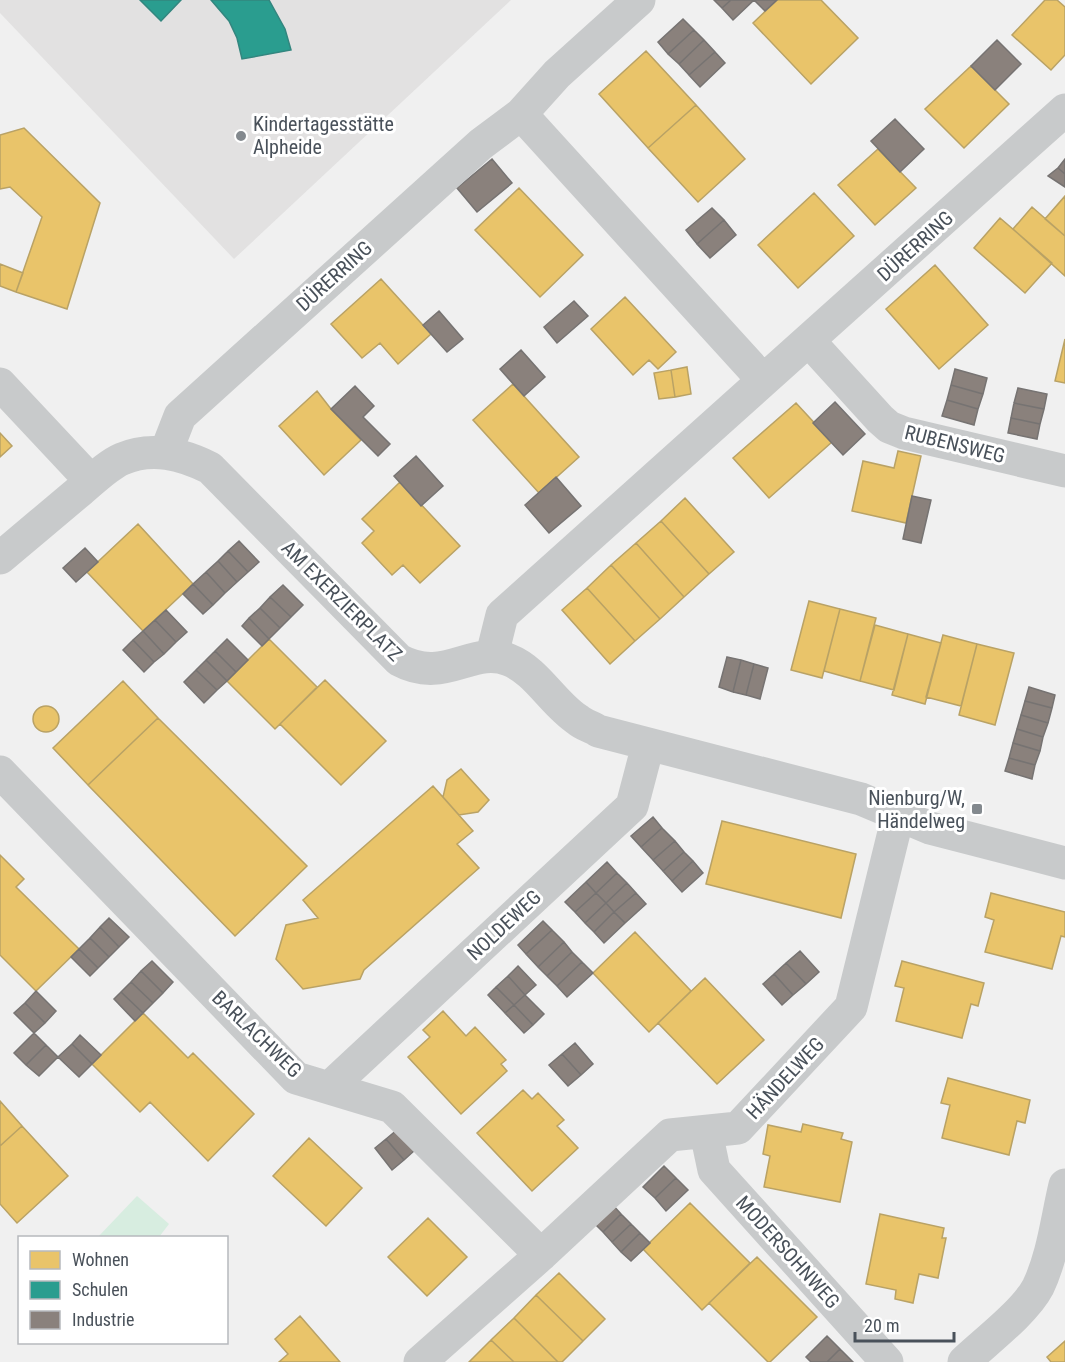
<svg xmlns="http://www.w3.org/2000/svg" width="1065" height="1362" font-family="'Roboto Condensed',sans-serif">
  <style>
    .education { fill: #e2e1e1 }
    .green { fill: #d7ede0 }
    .homes { fill: #e9c46a; stroke: #b9a265; stroke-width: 1.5 }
    .schools { fill: #2a9d8f; stroke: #33867f; stroke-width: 1.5 }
    .industry { fill: #8a817c; stroke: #767372; stroke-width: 1.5 }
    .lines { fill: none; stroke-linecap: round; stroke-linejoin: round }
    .street { stroke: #c8cacb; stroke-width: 33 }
    .poi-dot { fill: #83898e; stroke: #fff; stroke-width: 2 }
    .labels { text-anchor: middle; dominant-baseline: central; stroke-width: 6; stroke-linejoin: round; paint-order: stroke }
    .poi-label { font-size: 20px; fill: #49515a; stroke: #fff; text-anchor: start }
    .street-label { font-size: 20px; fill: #49515a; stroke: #fff }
  </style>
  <rect width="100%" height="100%" fill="#f0f0f0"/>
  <path class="education" d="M0,0H511L234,259L0,13Z"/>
  <path class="green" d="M137,1196L169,1224L159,1237H98Z"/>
  <path class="homes" d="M777,0H821L858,38L811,84L753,23Z
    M1045,0H1057L1065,7V55L1051,70L1012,35Z
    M646,51L696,105L648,148L599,94Z
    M971,66L1009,104L964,148L925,109Z
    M696,105L745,159L698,202L648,148Z
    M24,128L100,203L67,309L16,292L42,217L10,187L0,189V135Z
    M878,149L916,188L875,225L838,185Z
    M519,188L583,255L540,297L475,230Z
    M814,193L854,236L798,288L758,245Z
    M1065,196V236L1045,219Z
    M1032,207L1065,236V276L1013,229Z
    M1000,218L1052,263L1025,293L974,248Z
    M0,264L23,273L16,292L0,286Z
    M935,265L988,325L939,369L886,309Z
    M381,279L431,334L398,364L380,343L362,358L331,324Z
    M625,297L676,352L658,369L649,360L633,375L591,329Z
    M1065,339V383L1055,381Z
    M687,367L691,394L675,397L671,370Z
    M671,370L675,397L659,399L654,373Z
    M513,384L579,457L539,493L473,420Z
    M317,391L331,409L361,440L324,475L279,426Z
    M796,403L832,442L769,498L733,458Z
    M0,433L12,446L0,457Z
    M898,451L921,456L906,523L852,511L863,461L894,468Z
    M400,482L460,546L420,583L403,565L392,575L362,543L374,531L362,519Z
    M685,498L734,552L709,574L661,521Z
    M661,521L709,574L684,597L636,543Z
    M138,524L193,584L143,631L87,572Z
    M636,543L684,597L660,619L611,565Z
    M611,565L660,619L635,641L587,588Z
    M587,588L635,641L610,664L562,610Z
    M809,601L840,609L822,678L791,670Z
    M840,609L876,618L860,681L824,671Z
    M875,625L908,634L894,690L860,681Z
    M908,634L941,643L925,704L892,695Z
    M943,635L977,644L961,706L926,697Z
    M269,639L317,687L275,729L227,681Z
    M977,644L1014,653L995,725L959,715Z
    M325,680L386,741L341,785L280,724Z
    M123,681L158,718L88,785L53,748Z
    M33 719a13 13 0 1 1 26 0a13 13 0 1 1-26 0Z
    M158,718L307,866L235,936L88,785Z
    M461,769L489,800L478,812L459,815L443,797L447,780Z
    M433,786L473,831L457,844L479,868L364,970L360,979L303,989L276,959L286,925L318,918L303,900Z
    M722,821L856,854L841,918L706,884Z
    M0,855L24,879L16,887L79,949L36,991L0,955Z
    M991,893L1065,912V937L1061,936L1052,969L985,952L994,920L985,917Z
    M635,932L691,991L649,1032L593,973Z
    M902,961L984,983L978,1006L971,1004L962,1038L896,1021L904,988L895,986Z
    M705,978L764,1040L717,1084L658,1023Z
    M443,1011L466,1036L475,1027L506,1060L501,1064L507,1071L461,1114L408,1057L430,1037L423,1030Z
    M143,1013L188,1058L193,1053L254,1114L208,1161L150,1102L140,1112L92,1064Z
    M948,1078L1030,1100L1025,1123L1017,1121L1009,1155L942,1138L950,1105L941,1103Z
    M523,1090L532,1099L538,1093L564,1120L557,1126L578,1148L532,1191L477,1133Z
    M0,1101L22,1126L0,1146Z
    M803,1124L843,1133L841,1139L852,1142L840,1202L764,1187L770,1156L763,1154L768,1125L801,1132Z
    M22,1126L68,1176L17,1223L0,1204V1146Z
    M309,1138L362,1188L326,1226L273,1176Z
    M690,1203L750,1263L702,1310L643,1249Z
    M880,1214L944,1228L942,1238H946L938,1278L919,1274L913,1303L895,1299L896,1290L866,1284Z
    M428,1218L467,1257L427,1296L388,1257Z
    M757,1257L817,1317L770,1362H768L709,1303Z
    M559,1273L605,1319L583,1341L536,1295Z
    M536,1295L583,1341L562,1362H558L514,1318Z
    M300,1316L340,1362H279L288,1354L275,1339Z
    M514,1318L558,1362H514L491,1340Z
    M491,1340L514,1362H469Z
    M1065,1341V1362H1051L1047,1357Z"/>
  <path class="schools" d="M140,0H181L161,21Z
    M211,0H269L285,29L291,50L242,59L237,38L229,21Z"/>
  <path class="industry" d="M714,0H731L722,8Z
    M731,0H754L733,20L722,8Z
    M754,0H777L765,11Z
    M683,19L694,30L668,54L658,42Z
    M694,30L704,40L679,64L668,54Z
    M704,40L715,52L689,75L679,64Z
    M997,40L1021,64L995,90L971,66Z
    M715,52L725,63L700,87L689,75Z
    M895,119L924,149L900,172L871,141Z
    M492,159L512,183L477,212L457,188Z
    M1065,159V174L1058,168Z
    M1058,168L1065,174V187L1048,176Z
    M712,208L724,220L697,244L686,230Z
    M724,220L736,235L710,258L697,244Z
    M574,301L588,316L557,343L544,327Z
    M439,311L463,339L447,352L423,325Z
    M521,350L545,377L524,396L500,369Z
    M955,369L987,378L983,394L951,385Z
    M951,385L983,394L978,409L947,400Z
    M355,386L374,406L363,417L390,444L378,456L331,409Z
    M1018,388L1047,394L1044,409L1014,403Z
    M947,400L978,409L974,425L942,416Z
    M835,402L865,434L843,455L813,423Z
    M1014,403L1044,409L1040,424L1011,418Z
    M1011,418L1040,424L1037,439L1008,433Z
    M416,456L443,486L421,506L394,476Z
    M556,477L581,506L549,533L525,505Z
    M912,496L931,500L921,543L903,539Z
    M239,541L259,562L248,572L228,551Z
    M85,548L98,562L76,582L63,568Z
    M228,551L248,572L237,582L218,561Z
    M218,561L237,582L225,593L206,572Z
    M206,572L225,593L213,605L193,584Z
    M193,584L213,605L203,614L183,594Z
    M283,585L303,605L291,617L270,597Z
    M270,597L291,617L280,628L260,608Z
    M260,608L280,628L269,639L249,618Z
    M166,610L187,632L176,642L155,620Z
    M249,618L269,639L262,646L242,626Z
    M155,620L176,642L164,654L143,631Z
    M143,631L164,654L154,662L133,640Z
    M227,639L248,660L236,672L215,651Z
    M133,640L154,662L144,672L123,650Z
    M215,651L236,672L227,681L206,660Z
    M727,657L741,660L733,692L719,687Z
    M206,660L227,681L217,690L196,670Z
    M741,660L754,664L746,695L733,692Z
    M754,664L768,668L760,699L746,695Z
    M196,670L217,690L204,703L184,682Z
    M1029,687L1055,695L1052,708L1025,701Z
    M1025,701L1052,708L1048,723L1021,715Z
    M1021,715L1048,723L1043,737L1017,729Z
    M1017,729L1043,737L1040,751L1013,743Z
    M1013,743L1040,751L1035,765L1009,758Z
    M1009,758L1035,765L1032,779L1005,771Z
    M653,817L662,828L641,847L631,836Z
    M662,828L675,841L653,860L641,847Z
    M675,841L684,852L663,871L653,860Z
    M684,852L693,861L672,881L663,871Z
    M693,861L703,873L682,892L672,881Z
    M607,862L617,873L596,893L586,882Z
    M617,873L627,883L606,903L596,893Z
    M586,882L596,893L575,912L565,902Z
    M627,883L636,893L614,912L606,903Z
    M596,893L606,903L585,923L575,912Z
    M636,893L646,904L625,923L614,912Z
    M606,903L614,912L594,932L585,923Z
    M614,912L625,923L604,943L594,932Z
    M109,918L129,937L119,947L100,927Z
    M543,921L552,930L526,954L518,945Z
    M100,927L119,947L109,957L90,938Z
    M552,930L564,942L538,967L526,954Z
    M90,938L109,957L98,968L79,949Z
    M564,942L572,952L547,976L538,967Z
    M79,949L98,968L90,976L71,957Z
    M800,951L819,972L806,984L786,963Z
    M572,952L582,962L557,986L547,976Z
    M152,961L173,982L163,993L141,971Z
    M582,962L593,973L567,997L557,986Z
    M786,963L806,984L793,995L774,974Z
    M518,966L536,985L525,995L508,976Z
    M141,971L163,993L153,1003L131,982Z
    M774,974L793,995L782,1005L763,984Z
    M508,976L525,995L514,1005L496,987Z
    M131,982L153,1003L143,1013L121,992Z
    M496,987L514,1005L505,1013L488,995Z
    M36,991L56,1011L45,1023L25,1003Z
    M121,992L143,1013L135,1021L114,999Z
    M525,995L544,1014L533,1025L514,1005Z
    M25,1003L45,1023L34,1033L14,1013Z
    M514,1005L533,1025L524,1033L505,1013Z
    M34,1033L46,1045L26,1065L14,1053Z
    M80,1035L101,1055L92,1064L72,1044Z
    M575,1043L593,1064L581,1075L562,1054Z
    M72,1044L92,1064L79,1077L58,1057Z
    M46,1045L58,1057L39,1076L26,1065Z
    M562,1054L581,1075L568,1086L549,1065Z
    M398,1129L415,1150L404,1160L386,1139Z
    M386,1139L404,1160L392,1170L375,1148Z
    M664,1166L676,1178L655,1198L643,1187Z
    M676,1178L688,1190L666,1211L655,1198Z
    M612,1204L621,1214L603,1232L593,1222Z
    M621,1214L631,1224L612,1242L603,1232Z
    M631,1224L640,1233L621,1252L612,1242Z
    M640,1233L650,1243L631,1261L621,1252Z
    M827,1336L840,1349L827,1362H811L806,1357Z
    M840,1349L853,1362H827Z"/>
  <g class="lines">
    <path class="street" d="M521,114L763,380
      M809,341L880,419L889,427L904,433L1065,471
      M0,384L91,481
      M166,452L180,416L481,144L521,114L557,74L639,0
      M0,558C27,535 54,513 81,490C93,480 108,465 122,459C152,446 182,454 210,468L399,660C445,685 472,645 509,660C537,671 553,704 578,720C584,725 592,727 598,731L861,799L930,828L1065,863
      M492,655L502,615L1065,110
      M0,772L296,1078L392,1107L541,1255
      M329,1088L632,806L648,745
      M706,1132L714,1170L887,1362
      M420,1362L541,1255L670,1135L738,1128L851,1007L898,816
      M964,1362C985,1342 1025,1312 1038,1287C1053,1256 1057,1218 1065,1185"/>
  </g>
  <g class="poi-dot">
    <circle cx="241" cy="136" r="6"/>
    <rect x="971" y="803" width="12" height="12" rx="3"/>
  </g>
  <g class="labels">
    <g class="poi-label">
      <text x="253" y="124">Kindertagesstätte<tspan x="253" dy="23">Alpheide</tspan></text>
      <text x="965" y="798" text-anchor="end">Nienburg/W,<tspan x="965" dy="23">Händelweg</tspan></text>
    </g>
    <g class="street-label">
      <text transform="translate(915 246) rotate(-42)">DÜRERRING</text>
      <text transform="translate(334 276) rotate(-42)">DÜRERRING</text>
      <text transform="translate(955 444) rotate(14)">RUBENSWEG</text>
      <text transform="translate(342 601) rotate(45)">AM EXERZIERPLATZ</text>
      <text transform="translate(504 925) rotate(-43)">NOLDEWEG</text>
      <text transform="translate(257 1034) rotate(44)">BARLACHWEG</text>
      <text transform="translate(785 1078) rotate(-47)">HÄNDELWEG</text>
      <text transform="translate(788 1252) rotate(48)">MODERSOHNWEG</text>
    </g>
  </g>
  <rect x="18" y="1236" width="210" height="108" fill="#ffffff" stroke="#b6b9bd" stroke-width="1.5"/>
  <rect x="30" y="1251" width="30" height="18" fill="#e9c46a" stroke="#b6b9bd" stroke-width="1.5"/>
  <text x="72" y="1266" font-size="18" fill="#49515a">Wohnen</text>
  <rect x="30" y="1281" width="30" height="18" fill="#2a9d8f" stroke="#b6b9bd" stroke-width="1.5"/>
  <text x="72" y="1296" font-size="18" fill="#49515a">Schulen</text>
  <rect x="30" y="1311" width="30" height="18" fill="#8a817c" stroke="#b6b9bd" stroke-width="1.5"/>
  <text x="72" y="1326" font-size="18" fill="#49515a">Industrie</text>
  <path d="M855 1332v9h99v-9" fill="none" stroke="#49515a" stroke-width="3"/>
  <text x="864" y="1332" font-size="18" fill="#49515a" stroke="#ffffff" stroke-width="4.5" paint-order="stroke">20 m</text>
</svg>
